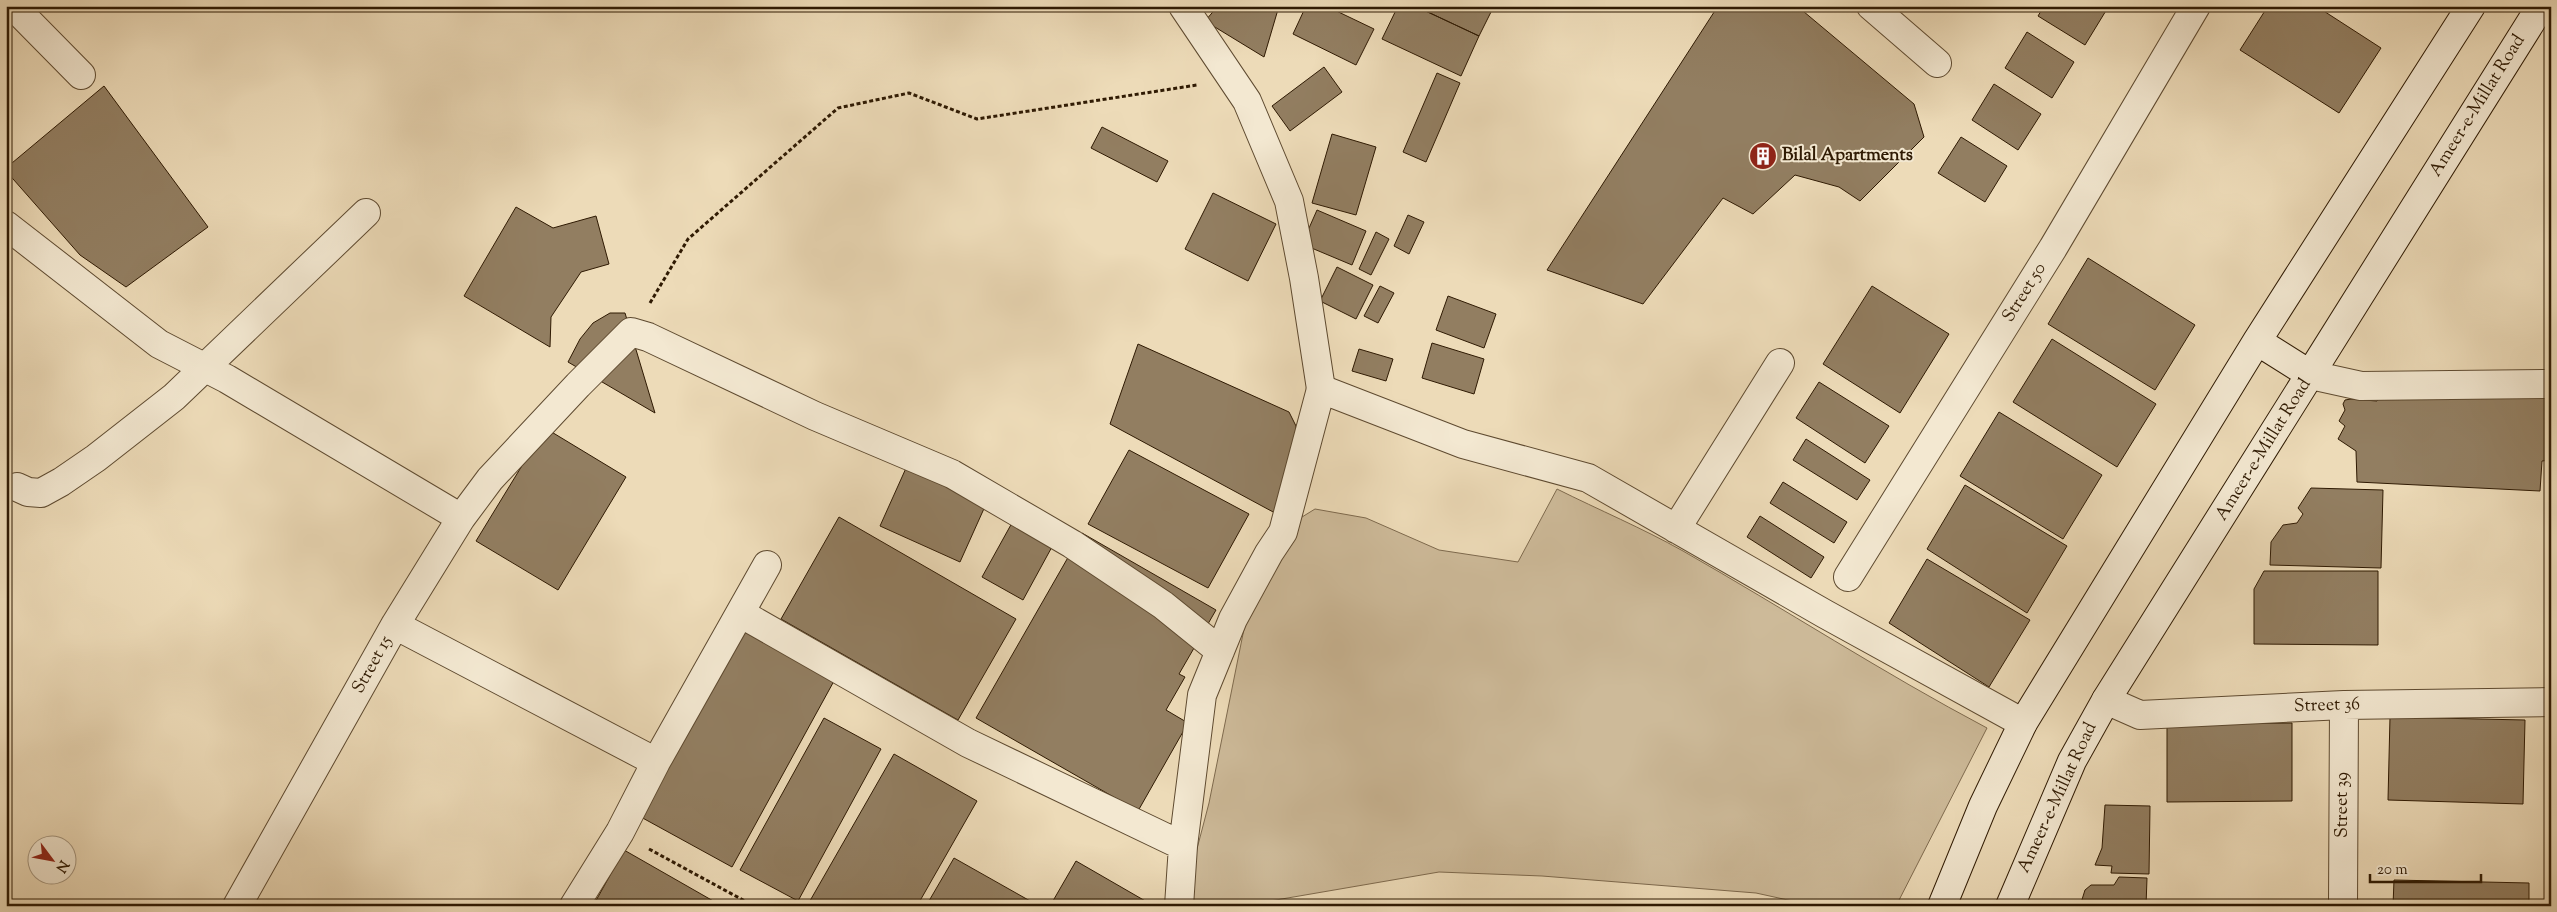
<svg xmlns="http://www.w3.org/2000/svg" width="2557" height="912" font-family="'Sorts Mill Goudy',serif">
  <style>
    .green { fill: #cdba99; stroke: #7e6a4e }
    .building { fill: #927e61; stroke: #2f1a03 }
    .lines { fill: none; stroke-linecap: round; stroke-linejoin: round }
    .pedestrian-casing { stroke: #5e4a30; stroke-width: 30 }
    .minor-casing { stroke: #5e4a30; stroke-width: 30 }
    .secondary-casing { stroke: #2f1a03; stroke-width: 30 }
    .path { stroke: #2f1a03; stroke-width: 3; stroke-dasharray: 4 2.5; stroke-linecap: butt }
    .pedestrian { stroke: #f3e8d1; stroke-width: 28 }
    .minor { stroke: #f3e8d1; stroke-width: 28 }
    .secondary { stroke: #f3e8d1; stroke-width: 28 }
    .labels { text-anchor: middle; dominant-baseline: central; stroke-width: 4; stroke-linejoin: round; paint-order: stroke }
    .street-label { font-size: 18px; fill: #2f1a03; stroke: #f3e8d1 }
    .poi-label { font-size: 18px; font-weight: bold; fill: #2f1a03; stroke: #f3e8d1; text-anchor: start }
  </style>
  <rect width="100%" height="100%" fill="#eddbb8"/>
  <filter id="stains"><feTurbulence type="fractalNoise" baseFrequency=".004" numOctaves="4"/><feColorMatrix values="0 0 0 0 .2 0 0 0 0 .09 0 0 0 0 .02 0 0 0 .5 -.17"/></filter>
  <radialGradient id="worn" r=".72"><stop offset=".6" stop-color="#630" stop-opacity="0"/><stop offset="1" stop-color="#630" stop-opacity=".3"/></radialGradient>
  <path class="green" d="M1557,489C1599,510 1642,528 1683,551C1785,609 1883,673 1987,728L1896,906H1815L1756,893L1542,876L1439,872L1241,906H1182L1209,803L1247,614L1303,506L1302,517L1315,509L1366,518L1439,550L1518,562Z"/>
  <path class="building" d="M1218,6H1279L1264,57L1205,21Z
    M1306,6H1326L1374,29L1356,65L1293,34Z
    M1398,6H1415L1479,36L1461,76L1382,39Z
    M1415,6H1494L1479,36Z
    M1718,6H1797L1914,104L1924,137L1860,201L1839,187L1795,175L1753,214L1723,198L1643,304L1547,270Z
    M2044,6H2103L2107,9L2085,45L2038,16Z
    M2268,6H2316L2381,48L2339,113L2240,50Z
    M2027,32L2074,62L2052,98L2005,68Z
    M1324,67L1342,92L1290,131L1272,106Z
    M1437,73L1460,83L1426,162L1403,152Z
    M1994,84L2041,114L2018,150L1972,120Z
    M104,86L208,227L126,287L80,255L6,171V168Z
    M1102,127L1168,161L1157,182L1091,148Z
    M1332,134L1376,147L1356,215L1312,203Z
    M1961,137L2007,166L1985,202L1938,173Z
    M1213,193L1276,224L1248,281L1185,249Z
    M516,207L553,228L596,216L609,264L581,272L551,317L550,347L464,296Z
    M1317,210L1366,231L1352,265L1302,244Z
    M1408,215L1424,222L1409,254L1394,246Z
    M1376,232L1389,239L1371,275L1359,269Z
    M2088,258L2195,325L2155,390L2048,324Z
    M1337,267L1373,285L1356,319L1320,301Z
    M1380,286L1394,293L1378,323L1364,316Z
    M1872,286L1949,334L1900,413L1823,364Z
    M1448,296L1496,314L1484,348L1436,330Z
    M610,313H625L655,413L568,362L580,339L593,323Z
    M2052,339L2156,404L2117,467L2013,402Z
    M1432,343L1484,359L1474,394L1422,378Z
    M1138,344L1289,412L1296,426L1294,462L1275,513L1110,424Z
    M1359,349L1393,359L1386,381L1352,371Z
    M1819,382L1889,426L1865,463L1796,418Z
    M2381,394L2551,395V460L2542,461L2540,491L2357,482L2356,451L2338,439L2345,426L2339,421L2345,410L2343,404L2345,400L2351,399L2377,401Z
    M1999,412L2102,475L2063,539L1960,476Z
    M545,428L626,477L558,590L476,541Z
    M1806,439L1870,480L1857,500L1793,460Z
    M1129,450L1249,514L1208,588L1088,524Z
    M911,457L991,493L960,562L880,526Z
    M1783,482L1847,522L1834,543L1770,503Z
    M1965,485L2067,546L2027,613L1927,549Z
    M2311,488L2383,490L2381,568L2270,565L2271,542L2283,525L2297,523L2303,514L2298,508Z
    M1018,512L1059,534L1023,600L982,577Z
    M1760,516L1824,557L1811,578L1747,537Z
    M839,517L1016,619L958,720L781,619Z
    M1082,533L1216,610L1179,674L1185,677L1166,710L1188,723L1138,811L976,718Z
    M1927,559L2030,620L1989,687L1889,623Z
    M2264,571H2378V645L2254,644V589Z
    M741,630L834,681L732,867L639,816Z
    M2390,717L2525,720L2523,804L2388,800Z
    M824,718L881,749L798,901L740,870Z
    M2292,723V801L2167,802V724Z
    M894,754L977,801L917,906H807Z
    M2105,805L2150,806L2149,874L2111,873L2112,866L2095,865L2102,848Z
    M624,850L715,902L713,906H593Z
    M954,858L1039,906H926Z
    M1076,861L1154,906H1050Z
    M2119,877L2147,878L2146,906H2080L2085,890L2091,885H2114Z
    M2394,880L2529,883V906H2393Z"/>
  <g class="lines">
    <g class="pedestrian-casing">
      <path id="pedestrian" d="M1183,6L1247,101L1289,201L1304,278L1321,389"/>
    </g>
    <g class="minor-casing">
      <path id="minor" d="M13,6L81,75
        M1871,6L1937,63
        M6,225L159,344L227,379L461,518
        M2311,375L2361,386L2551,384
        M17,487L28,492L41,493L61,482L96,458L174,397L366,213
        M1676,529L1780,363
        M1848,577L2053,248L2196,6
        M740,613L968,743L1183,846
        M395,625L656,762L620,832L574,906
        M2106,700L2140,715L2344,705L2551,702
        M656,762L767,565
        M237,906L395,625L461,518L490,479L578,385L631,332L648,337L815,416L952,474L1072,544L1163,605L1220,651
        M1179,906L1183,846L1202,695L1233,619L1269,553L1283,532L1321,389L1463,444L1588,478L1825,614L2023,723
        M2343,906L2344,705"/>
    </g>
    <g class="secondary-casing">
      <path id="secondary" d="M2257,341L2311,375
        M1942,906L1983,806L2023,723L2257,341L2471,6
        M2010,906L2072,761L2106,700L2541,6"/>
    </g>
    <path class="path" d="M650,303L688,239L838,108L909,93L977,119L1197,85
      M649,849L754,906"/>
    <use href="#pedestrian" class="pedestrian"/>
    <use href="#minor" class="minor"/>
    <use href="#secondary" class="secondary"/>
  </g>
  <defs>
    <g id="building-disc" transform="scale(1.4375)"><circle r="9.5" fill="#8f2418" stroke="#f3e8d1"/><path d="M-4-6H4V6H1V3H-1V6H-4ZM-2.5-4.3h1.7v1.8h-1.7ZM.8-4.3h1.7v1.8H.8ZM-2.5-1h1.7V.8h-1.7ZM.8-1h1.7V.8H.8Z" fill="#fff"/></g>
  </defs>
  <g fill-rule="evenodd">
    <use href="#building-disc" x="1763" y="156"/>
  </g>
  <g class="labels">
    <g class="street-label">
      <text transform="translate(2478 106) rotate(-58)">Ameer-e-Millat Road</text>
      <text transform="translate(2025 293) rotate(-58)">Street 50</text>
      <text transform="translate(2264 450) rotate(-58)">Ameer-e-Millat Road</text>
      <text transform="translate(373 665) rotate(-61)">Street 15</text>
      <text transform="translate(2327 706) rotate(-2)">Street 36</text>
      <text transform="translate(2058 798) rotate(-65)">Ameer-e-Millat Road</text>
      <text transform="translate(2343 805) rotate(-90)">Street 39</text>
    </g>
    <g class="poi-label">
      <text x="1782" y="156">Bilal Apartments</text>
    </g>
  </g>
  <rect width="2557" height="912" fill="none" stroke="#eddbb8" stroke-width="25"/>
  <rect x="8" y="8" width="2542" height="897" fill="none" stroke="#2f1a03" stroke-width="2.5"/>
  <rect x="12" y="12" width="2532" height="887" fill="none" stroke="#2f1a03"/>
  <g transform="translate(52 860) rotate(122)"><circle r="24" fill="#f3e8d1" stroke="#a5967f"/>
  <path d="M0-4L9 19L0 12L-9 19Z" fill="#8f2418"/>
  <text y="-8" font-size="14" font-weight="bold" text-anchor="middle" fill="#2f1a03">N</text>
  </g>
  <path d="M2370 874v8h111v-8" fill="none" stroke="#2f1a03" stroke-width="2.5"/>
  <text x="2377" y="874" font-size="15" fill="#2f1a03" stroke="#f3e8d1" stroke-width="4" paint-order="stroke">20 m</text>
  <rect width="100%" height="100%" filter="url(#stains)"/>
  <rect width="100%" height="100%" fill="url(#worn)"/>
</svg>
